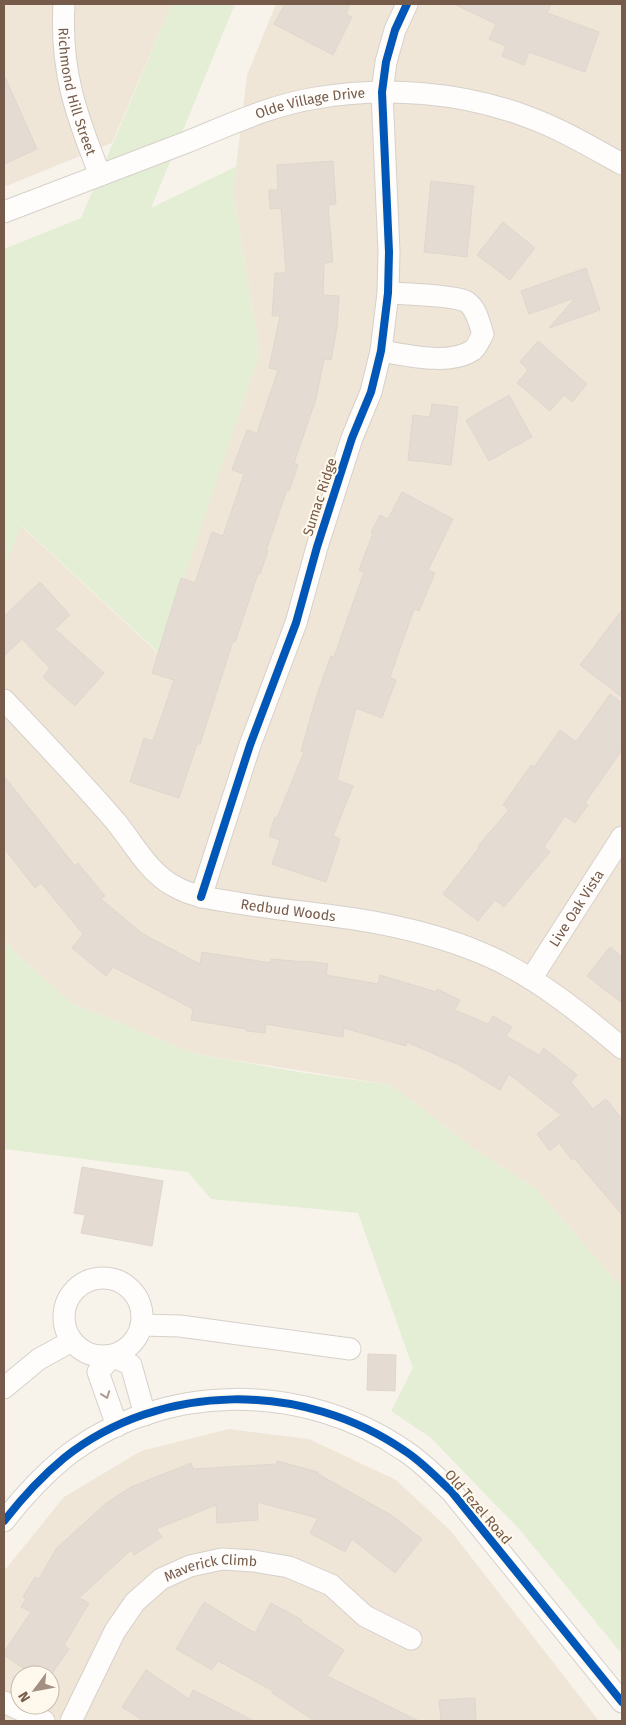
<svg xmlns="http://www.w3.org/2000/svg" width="626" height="1725" font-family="'Fira Sans',sans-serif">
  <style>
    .residential { fill: #f0e6d8; fill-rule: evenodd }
    .green { fill: #e3eed5 }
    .building { fill: #e4dbd2; stroke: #e0d6cd }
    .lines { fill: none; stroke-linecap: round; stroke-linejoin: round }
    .minor-casing { stroke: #d6d0c9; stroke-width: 23 }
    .minor { stroke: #fefdfc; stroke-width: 21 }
    .cycleway-casing { stroke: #fff8ec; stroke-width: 11 }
    .cycleway { stroke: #0057b8; stroke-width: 8 }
    .oneway { stroke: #ac9c91 }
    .labels { text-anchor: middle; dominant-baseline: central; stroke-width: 4; stroke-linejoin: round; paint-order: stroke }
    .street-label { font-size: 14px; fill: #765b4a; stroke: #fff8ec }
  </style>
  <rect width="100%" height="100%" fill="#f7f3eb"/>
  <path class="residential" d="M4,4H172L112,143L4,187Z
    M276,4H622V1288L536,1189L474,1149L391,1085L195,1054L71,1003L16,954L4,939V510L158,653L260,353L233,192L247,75Z
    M229,1429L309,1439L396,1480L450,1530L599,1721H4V1571L64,1497L141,1451ZM20,1675H50V1705H20Z"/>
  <path class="green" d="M172,4H235L151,208L237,166L233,192L260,353L159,653L22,526L4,567V249L81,218Z
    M4,939L16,954L71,1003L195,1054L305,1073L391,1085L474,1149L536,1189L622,1288V1654L520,1530L431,1438L391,1411L413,1368L358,1213L211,1199L188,1172L4,1149Z"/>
  <path class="building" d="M285,4H350L346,14L352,17L333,55L274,24Z
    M454,4H551L547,13L599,32L585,72L529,52L524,65L502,56L506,46L489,39L496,24Z
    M4,75L37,149L4,164Z
    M333,161L336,204L328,205L333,262L324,263L323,295L339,296L337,327L331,360L324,359L316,399L294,463L298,465L289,491L287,490L266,551H268L260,574L258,573L235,642L233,641L200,744H197L179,798L130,782L144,738L153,741L174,680L152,673L181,578L195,583L212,532L223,536L244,474L232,470L247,430L257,433L278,370L269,368L280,316H272L275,273H286L281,208L270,209L269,190H278L277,165Z
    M431,181L474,186L467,257L424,252Z
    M503,222L535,248L510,280L477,255Z
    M586,268L600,310L549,328L575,298L529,314L521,291Z
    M538,341L587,384L572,402L564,395L550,411L517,383L528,370L520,362Z
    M509,395L532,437L489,461L466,420Z
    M432,404L458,407L451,465L408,460L413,415L430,417Z
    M402,492L453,519L428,570L435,573L419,611L414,609L390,677L396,680L382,718L356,708L337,780L353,786L333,836L340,839L326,882L272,864L280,840L269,836L275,817L277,818L304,752L301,751L317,695L331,656L334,657L364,572L359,570L373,533L371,532L380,515L388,519Z
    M40,582L70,615L55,629L104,673L75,706L43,677L50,668L22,639L4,656V616Z
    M622,610V697L580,665Z
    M610,694L622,703V750L585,803L588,805L575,823L565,816L544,847L550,852L504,907L495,900L478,921L443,894L479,848L478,846L509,810L503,805L531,765L534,767L560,730L576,742Z
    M4,776L75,866L78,863L105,896L101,899L143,934L200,964L202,952L271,963V959L306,962L307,961L328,964L326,975L378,984L380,975L436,992L437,989L460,1000L455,1010L488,1024L493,1016L512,1027L506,1036L539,1055L544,1048L577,1075L571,1082L593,1109L606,1099L622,1119V1215L574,1158L572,1160L559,1143L550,1151L537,1134L561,1115L509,1074L500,1090L459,1065L407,1042L406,1046L344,1028L343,1037L266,1024L265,1033L246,1031V1029L191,1020L193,1009L113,967L106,976L72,948L83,934L41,883L35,888L4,848Z
    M610,947L622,957V1003L587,976Z
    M82,1167L163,1181L152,1246L81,1233L85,1215L74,1213Z
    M368,1354L396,1355L395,1391L367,1390Z
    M277,1461L318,1472V1474L391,1515L422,1539L395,1573L352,1539L345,1552L310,1533L318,1518L257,1502L258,1520L217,1523L216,1505L156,1529L162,1537L134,1555L131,1550L79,1598L89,1603L64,1645L69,1649L51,1675H33L4,1655V1652L31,1612L21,1607L26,1599L23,1597L35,1577L39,1579L56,1549L105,1504L131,1487L191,1463L193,1469L277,1464Z
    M204,1602L255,1633L271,1603L302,1620L301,1622L344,1650L327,1676L419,1721H315L272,1693L273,1691L218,1661L212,1670L176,1649Z
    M146,1670L189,1699L193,1690L254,1721H144L122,1707Z
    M475,1698L476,1721H441L439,1700Z"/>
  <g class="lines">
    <g class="minor-casing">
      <g id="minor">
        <path id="s1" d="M64,4C60,70 76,115 100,175"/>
        <path id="s2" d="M4,212C65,189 126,165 187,142C229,125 271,105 316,98C386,86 462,92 528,117C561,129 591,147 622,164"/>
        <path d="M381,351C407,355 450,366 473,350C477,347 480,339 483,334C479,323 477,309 467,302C455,295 403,294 388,293"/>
        <path id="s3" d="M4,700C42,740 80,780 116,822C134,844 148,872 174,886C191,896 212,899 232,902C272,909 314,913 355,919C399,926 445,937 486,955C535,976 582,1014 622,1048"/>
        <path d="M201,897L250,745L296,623L317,547L352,438L371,392L381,351L388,293L389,252L382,92L386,62L395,30L407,4"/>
        <path id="s4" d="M531,979L622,837"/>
        <circle cx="103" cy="1317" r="39"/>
        <path d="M141,1325L180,1326L350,1349"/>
        <path d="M4,1388L39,1359L72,1341"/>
        <path d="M117,1426L98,1372L113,1356L131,1365L145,1415"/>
        <path d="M4,1521C22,1498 41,1477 64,1458C161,1381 304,1381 405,1451C422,1462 436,1477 451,1491L622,1702"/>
        <path d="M4,1702L44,1721"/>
        <path id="s5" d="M71,1721L115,1631L135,1602L161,1579L190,1566L222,1559L254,1561L289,1567L331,1585L365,1616L411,1639"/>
      </g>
    </g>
    <use href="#minor" class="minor"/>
    <g class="cycleway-casing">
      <path id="cycleway" d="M201,897L250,745L296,623L317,547L352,438L371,392L381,351L388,293L389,252L382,92L386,62L395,30L407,4
        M4,1521C22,1498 41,1477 64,1458C161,1381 304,1381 405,1451C422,1462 436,1477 451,1491L622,1702"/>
    </g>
    <use href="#cycleway" class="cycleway"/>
  </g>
  <defs><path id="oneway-chevron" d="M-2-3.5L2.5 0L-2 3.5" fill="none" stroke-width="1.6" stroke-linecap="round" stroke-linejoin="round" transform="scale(1.25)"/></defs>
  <use class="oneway" href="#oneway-chevron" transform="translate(106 1395) rotate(70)"/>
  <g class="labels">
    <g class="street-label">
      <text stroke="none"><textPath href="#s1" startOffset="89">Richmond Hill Street</textPath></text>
      <text stroke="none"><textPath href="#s2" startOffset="326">Olde Village Drive</textPath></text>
      <text transform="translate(320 497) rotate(-72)">Sumac Ridge</text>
      <text stroke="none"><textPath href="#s4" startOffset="84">Live Oak Vista</textPath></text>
      <text stroke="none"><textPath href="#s3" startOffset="370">Redbud Woods</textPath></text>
      <text transform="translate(478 1507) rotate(49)">Old Tezel Road</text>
      <text stroke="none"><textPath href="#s5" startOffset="222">Maverick Climb</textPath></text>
    </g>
  </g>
  <rect width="626" height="1725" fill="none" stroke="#765b4a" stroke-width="10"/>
  <g transform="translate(35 1690) rotate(238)"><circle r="24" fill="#fff8ec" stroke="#c8b9ab"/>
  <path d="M0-4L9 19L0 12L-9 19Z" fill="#a39082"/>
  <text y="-8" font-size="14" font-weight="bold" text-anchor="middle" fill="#765b4a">N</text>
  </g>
</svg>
